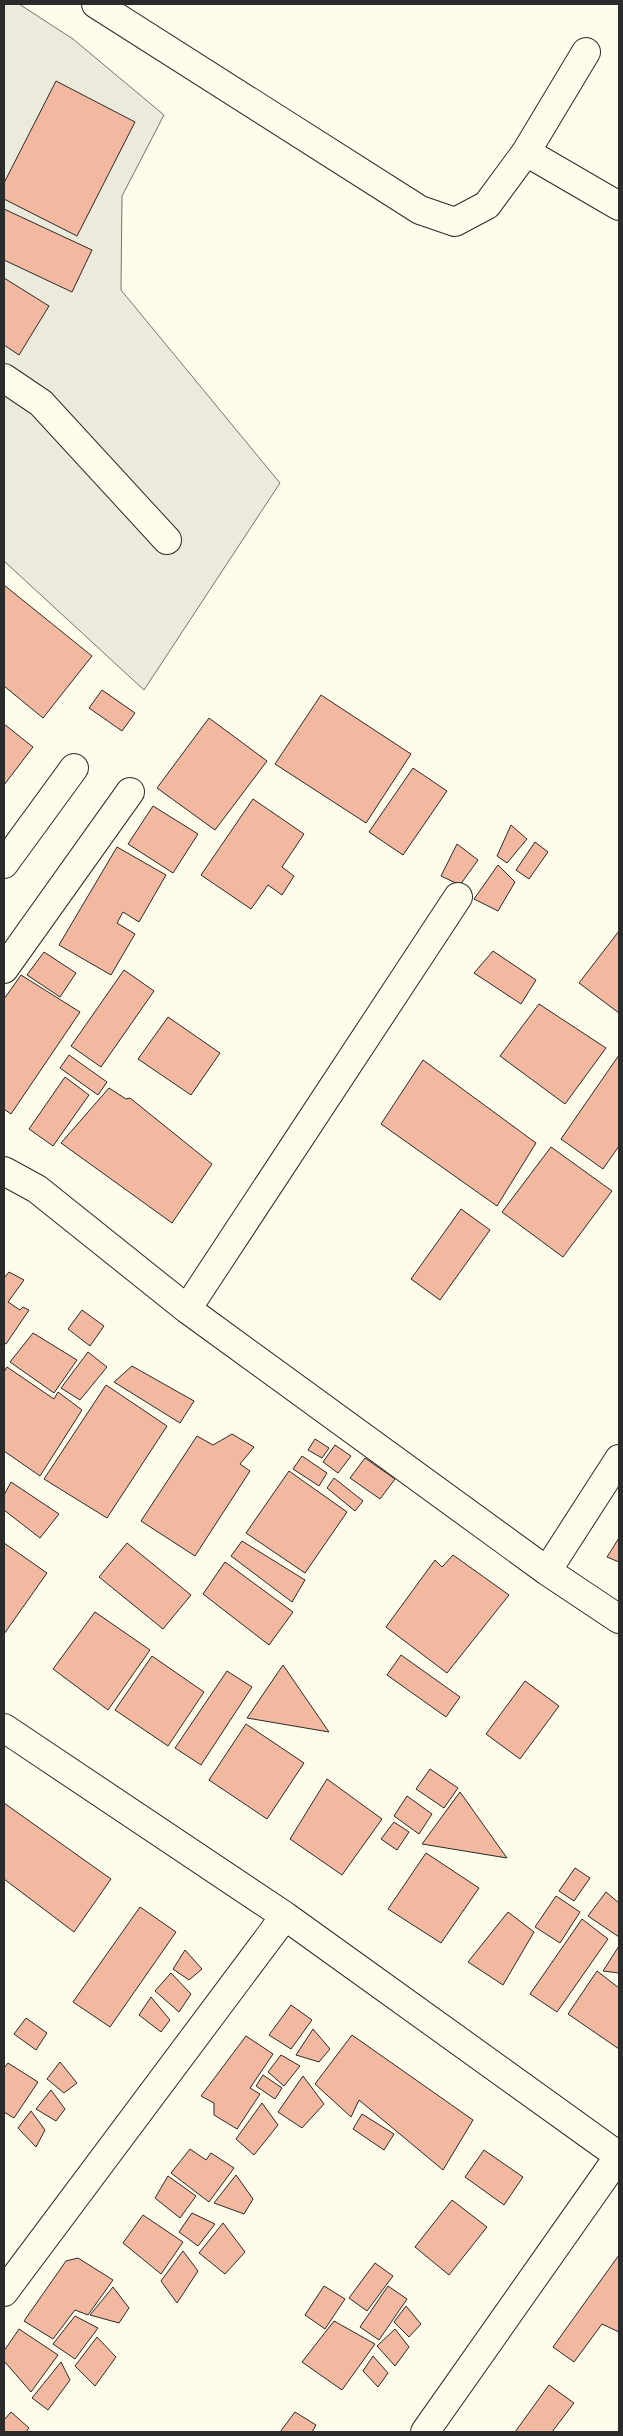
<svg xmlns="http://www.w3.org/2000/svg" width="623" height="2436" font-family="'IBM Plex Sans',sans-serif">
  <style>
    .parking { fill: #eceadb; stroke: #74746e }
    .building { fill: #f2b8a0; stroke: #2b2b2b }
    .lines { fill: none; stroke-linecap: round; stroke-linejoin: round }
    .minor-casing { stroke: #2b2b2b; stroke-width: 30 }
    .minor { stroke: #fdfbea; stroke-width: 28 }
  </style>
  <rect width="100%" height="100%" fill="#fdfbea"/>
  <path class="parking" d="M4,4H19L73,39L164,115L122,196L121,290L280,483L144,690L4,561Z"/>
  <path class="building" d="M56,81L135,122L77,236L4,199V183Z
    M4,209L92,250L72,292L4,260Z
    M4,278L49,306L19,355L4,345Z
    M4,585L92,656L43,718L4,686Z
    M102,690L135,713L122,731L89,708Z
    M321,695L411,754L366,823L275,764Z
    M209,718L267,761L215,830L157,788Z
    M4,724L33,747L4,785Z
    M413,768L447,791L403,855L369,832Z
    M253,799L304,834L282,867L294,876L282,895L268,885L251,909L201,875Z
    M153,806L198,834L173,873L128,844Z
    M511,825L527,839L507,863L497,856Z
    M535,842L548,852L529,879L516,870Z
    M457,844L478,860L460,885L441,876Z
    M117,847L166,875L139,922L123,912L117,923L135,934L111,975L59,945Z
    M498,865L515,882L498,911L474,899Z
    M619,931V1013L579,983Z
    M493,951L536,980L521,1004L474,973Z
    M44,952L76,973L60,997L27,975Z
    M124,970L154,991L101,1067L71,1046Z
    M21,975L80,1012L11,1114L4,1109V999Z
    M539,1004L606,1048L565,1104L500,1056Z
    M168,1017L220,1053L191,1095L138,1059Z
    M69,1055L107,1082L98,1095L60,1068Z
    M619,1055V1146L603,1169L561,1139Z
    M423,1060L536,1143L497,1206L381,1124Z
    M65,1077L89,1095L53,1146L29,1129Z
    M109,1088L126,1099L130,1098L212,1164L172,1223L61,1143Z
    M551,1147L612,1191L563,1257L502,1212Z
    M461,1209L490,1230L440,1300L411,1279Z
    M9,1272L24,1280L8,1302L20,1310L23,1307L29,1310L6,1344L4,1343V1278Z
    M82,1310L104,1326L90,1346L68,1329Z
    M33,1333L77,1360L54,1393L10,1362Z
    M88,1352L107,1367L80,1400L61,1388Z
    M132,1366L194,1401L180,1423L114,1382Z
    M7,1367L54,1399L58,1392L82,1410L40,1476L4,1451V1372Z
    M106,1385L167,1426L107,1518L44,1479Z
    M232,1434L254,1447L240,1464L250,1471L195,1556L141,1521L197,1436L213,1445Z
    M315,1439L329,1448L322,1458L308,1450Z
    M335,1445L351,1456L338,1473L323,1462Z
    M302,1456L327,1473L319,1486L293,1469Z
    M365,1458L395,1479L380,1499L350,1478Z
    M289,1471L347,1512L305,1573L246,1533Z
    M334,1478L363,1501L355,1511L327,1488Z
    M11,1482L59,1514L40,1538L4,1510V1495Z
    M619,1538V1562L607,1557Z
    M242,1541L305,1580L292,1602L231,1556Z
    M4,1543L47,1573L4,1634Z
    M127,1543L191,1595L163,1629L99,1577Z
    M453,1555L509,1595L447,1673L386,1627L435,1560L442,1567Z
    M225,1562L293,1612L269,1645L203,1594Z
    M95,1612L150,1650L108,1710L53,1669Z
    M401,1655L460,1697L446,1717L387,1675Z
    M152,1656L204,1692L168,1746L115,1710Z
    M283,1665L329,1732L247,1718Z
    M227,1671L252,1687L201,1765L175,1748Z
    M525,1681L559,1706L520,1759L486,1734Z
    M246,1724L304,1763L267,1819L209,1780Z
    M430,1769L458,1788L444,1808L416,1789Z
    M327,1779L382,1819L342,1875L290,1839Z
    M460,1792L507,1858L422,1844Z
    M407,1796L432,1814L419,1834L394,1816Z
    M4,1803L111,1879L74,1932L4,1879Z
    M394,1822L409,1832L397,1850L381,1839Z
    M426,1853L479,1888L441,1943L388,1909Z
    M575,1868L590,1878L574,1901L559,1891Z
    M606,1892L619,1903V1937L588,1916Z
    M556,1896L580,1912L560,1943L535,1927Z
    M140,1907L176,1932L110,2027L73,2002Z
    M508,1912L534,1932L503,1985L468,1962Z
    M582,1919L608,1939L557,2012L530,1994Z
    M619,1946V1973L603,1971Z
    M185,1950L202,1969L189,1980L173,1969Z
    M597,1971L619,1988V2049L568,2014Z
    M171,1973L191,1994L179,2012L155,1991Z
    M151,1997L170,2020L161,2032L139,2015Z
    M291,2005L312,2020L291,2049L269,2035Z
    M26,2018L47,2033L36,2050L14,2034Z
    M313,2029L330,2049L319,2062L296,2055Z
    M352,2035L473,2120L443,2170L359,2100L351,2117L315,2084Z
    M246,2036L273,2054L250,2088L260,2094L237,2129L214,2115V2103L201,2096Z
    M281,2055L300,2066L284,2086L268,2072Z
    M60,2062L77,2083L64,2093L47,2079Z
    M8,2063L38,2082L14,2118L4,2112V2068Z
    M263,2075L282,2088L275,2099L256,2086Z
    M303,2076L324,2104L302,2128L278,2112Z
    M51,2090L65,2109L56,2121L36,2109Z
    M262,2103L278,2125L254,2155L236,2139Z
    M31,2111L45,2130L36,2147L18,2128Z
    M362,2114L394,2134L384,2150L353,2129Z
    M190,2149L206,2160L211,2153L234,2168L209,2202L171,2173Z
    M484,2150L523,2177L504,2205L465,2177Z
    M236,2175L253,2199L244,2214L214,2203Z
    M168,2176L196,2196L180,2218L155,2198Z
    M452,2200L487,2227L449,2275L415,2247Z
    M192,2213L215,2224L198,2246L179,2232Z
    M143,2215L183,2242L161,2274L123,2243Z
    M223,2223L245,2252L225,2274L199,2253Z
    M183,2251L198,2271L177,2303L161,2281Z
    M619,2255V2332L602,2324L574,2362L553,2347Z
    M78,2258L113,2280L88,2315L75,2310L53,2339L24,2321L66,2261Z
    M375,2263L393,2276L367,2311L349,2298Z
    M324,2286L345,2299L325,2329L305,2315Z
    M388,2286L407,2299L379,2340L360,2327Z
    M113,2287L129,2308L119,2323L90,2315Z
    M406,2306L421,2324L409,2337L394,2322Z
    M75,2316L98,2328L75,2359L53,2344Z
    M334,2321L375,2344L342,2390L302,2362Z
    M19,2329L58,2355L31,2392L4,2361V2351Z
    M395,2329L409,2347L395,2366L377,2346Z
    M97,2337L116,2357L95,2386L75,2366Z
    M373,2356L388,2373L378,2387L363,2371Z
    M61,2362L70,2380L48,2410L32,2398Z
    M549,2385L574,2403L552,2432H515Z
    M11,2412L29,2428L26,2432H4V2420Z
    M295,2412L316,2425L312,2432H280Z"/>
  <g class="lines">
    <g class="minor-casing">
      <path id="minor" d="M96,4L420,210L455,222L487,205L526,152L586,52
        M526,152L619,206
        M4,378L41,403L167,540
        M4,864L74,768
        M4,969L130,792
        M4,1171L37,1189L187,1309L547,1571L619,1619
        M187,1309L458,897
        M547,1571L619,1459
        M4,1728L285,1916L619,2156
        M4,2292L285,1916
        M425,2432L619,2156"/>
    </g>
    <use href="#minor" class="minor"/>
  </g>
  <rect width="623" height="2436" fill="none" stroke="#2b2b2b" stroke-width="10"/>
</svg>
